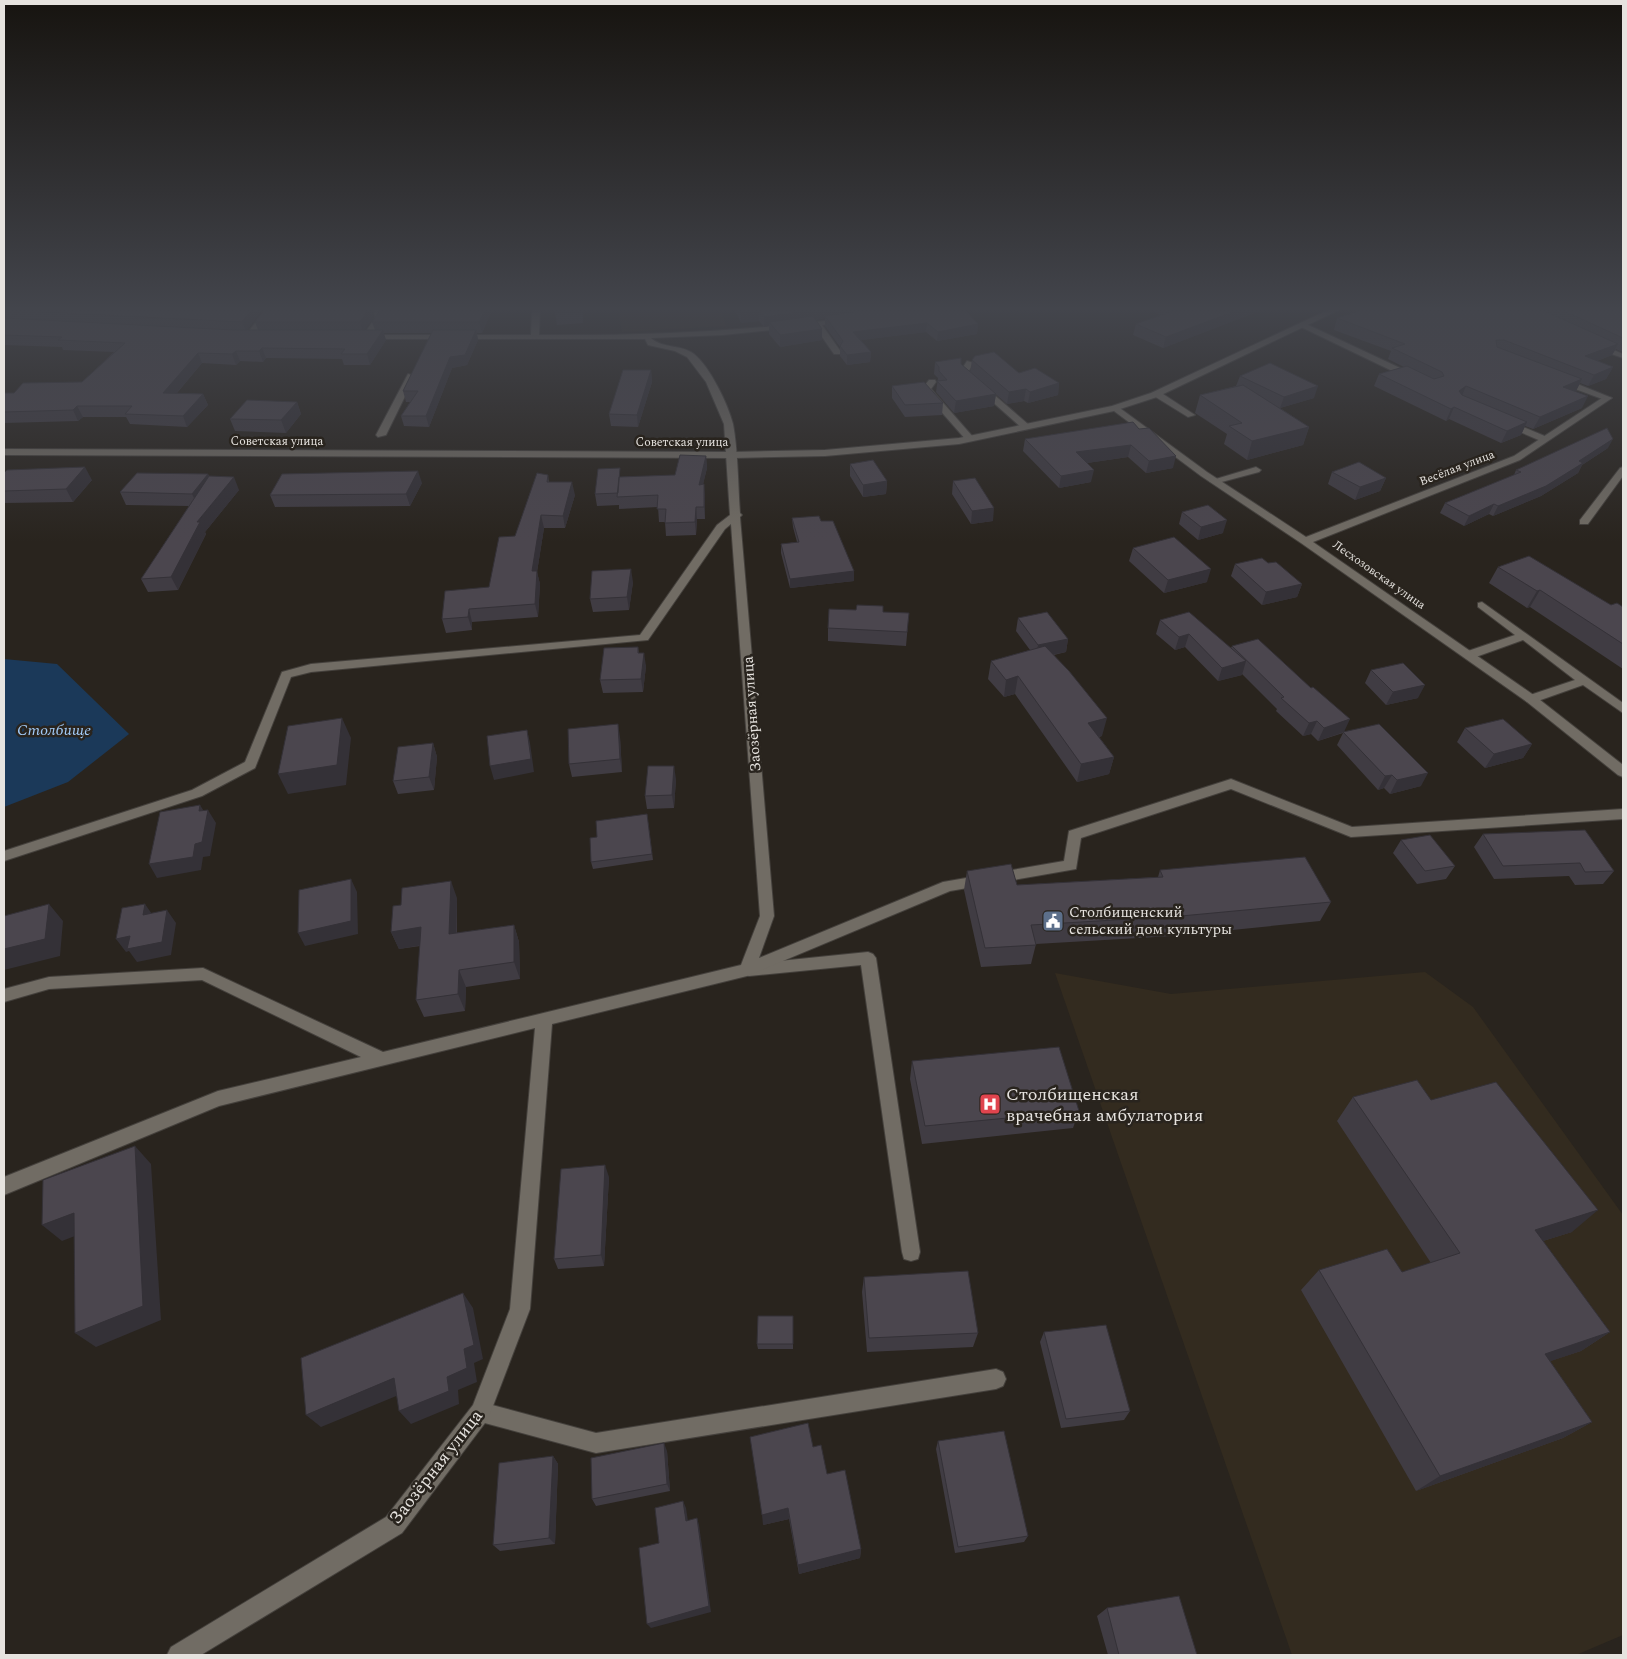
<svg xmlns="http://www.w3.org/2000/svg" width="1627" height="1659" font-family="Spectral,serif">
  <style>
    .built { fill: #332b1f }
    .water { fill: #1b3959 }
    .lines { fill: none; stroke-linecap: round; stroke-linejoin: round }
    .service-casing { stroke: #44403c; stroke-width: 2 }
    .minor-casing { stroke: #44403c; stroke-width: 2 }
    .tertiary-casing { stroke: #44403c; stroke-width: 2 }
    .service { fill: #716c64; fill-rule: evenodd }
    .minor { fill: #716c64; fill-rule: evenodd }
    .tertiary { fill: #716c64; fill-rule: evenodd }
    .wall { fill: #403c43 }
    .shaded-wall { fill: #343137 }
    .building { fill: #4b464e; stroke: #343137 }
    .labels { text-anchor: middle; dominant-baseline: central; stroke-width: 5; stroke-linejoin: round; paint-order: stroke }
    .far-street-label { font-size: 12px; fill: #e6e3df; stroke: #29241e }
    .street-label { font-size: 15px; fill: #e6e3df; stroke: #29241e }
    .poi-label { font-size: 15px; fill: #e6e3df; stroke: #29241e; text-anchor: start }
    .water-label { font-size: 16px; font-style: italic; fill: #a2cbf8; stroke: #29241e }
    .near-poi-label { font-size: 18px; fill: #e6e3df; stroke: #29241e; text-anchor: start }
    .near-street-label { font-size: 18px; fill: #e6e3df; stroke: #29241e }
  </style>
  <rect width="100%" height="100%" fill="#29241e"/>
  <path class="built" d="M618,310H721L726,326L622,332Z
    M1425,972L1473,1007L1623,1215V1635L1576,1655H1292L1055,973L1171,994Z"/>
  <path class="water" d="M4,659L57,664L129,734L68,782L4,807Z"/>
  <g class="lines">
    <g class="service-casing">
      <path id="service" d="M265,310H273L252,338H246L245,336Z
        M374,310H382L383,318L369,339H363L362,337L375,318Z
        M814,322H820L841,352L840,354H834L813,324Z
        M1304,323L1415,375L1416,377L1409,379L1301,327L1300,325Z
        M1594,344H1600L1623,354V358L1594,348Z
        M967,361L974,363L968,372L1029,425V429H1023L961,374L960,372Z
        M408,374L415,376L386,435L378,437L376,435Z
        M1559,379H1565L1612,398L1605,400L1559,383Z
        M929,380H935L936,382L931,389L973,437V441H967L923,391L922,389Z
        M1154,392H1160L1195,415L1188,417L1154,396Z
        M1507,420L1547,437L1549,439L1541,441L1504,425L1503,423Z
        M1256,467L1261,470L1259,472L1214,484L1209,481Z
        M1482,602L1623,703V713L1583,685L1535,702H1527L1525,699L1527,696L1575,680L1523,640L1473,658H1465V652L1515,635L1478,607V603Z
        M868,952L873,954L876,958L920,1252L918,1259L911,1261L904,1259L902,1252L861,965L749,976L744,974L741,970L744,966L749,964Z
        M996,1369L1003,1372L1006,1379L1003,1386L996,1389L596,1453L481,1422L474,1419L471,1412L474,1405L481,1402L596,1433Z"/>
    </g>
    <g class="minor-casing">
      <path id="minor" d="M532,310H540L539,335C641,336 741,331 842,319L846,321L842,323L723,335L651,338C663,349 681,344 694,354C710,367 728,404 733,424C738,450 738,486 740,513L742,515L740,517L774,916L759,958L943,882L1064,861L1069,831L1231,779L1352,827L1623,809V819L1351,837L1231,789L1081,838L1076,869L950,891L747,976L552,1024L530,1309L488,1419L402,1533L201,1655H167L171,1647L386,1517L473,1405L510,1309L535,1028L219,1106L4,1195V1177L218,1091L361,1057L202,980L49,989L4,1002V989L49,977L203,968L383,1052L741,965L760,916L731,524L725,529L648,640L311,672L291,677L255,768L202,796L4,861V851L192,790L245,762L282,672L311,664L640,635L717,525L730,515L724,424L706,382L687,357L675,351L648,345L645,339H367L363,337L367,335H531Z
        M1605,396L1612,398L1520,460L1313,542L1535,696L1623,765V777L1618,775L1527,702L1301,543L1201,476L1110,408L1117,406L1207,472L1306,537L1514,456Z
        M1623,467V476L1588,524H1580V520L1620,468Z"/>
    </g>
    <g class="tertiary-casing">
      <path id="tertiary" d="M1328,310H1339L1157,397L1114,411L959,444L825,456L733,458L4,455V449L733,452L825,450L959,438L1112,406L1151,393Z"/>
    </g>
    <use href="#service" class="service"/>
    <use href="#minor" class="minor"/>
    <use href="#tertiary" class="tertiary"/>
  </g>
  <path class="wall" d="M4,310H262L247,330H258L255,322L373,318L364,330H375L372,322L380,310H492L482,333H477L478,340L467,365L452,368L429,427L404,426L401,416L410,402H406L403,391L432,333H383L386,340L370,365H344L342,359L266,358L263,362L240,361L236,365L202,363L177,393L203,394L208,405L187,427L130,424L126,417H83L78,421L4,423V393H14L82,382L114,352L63,350L62,347L4,345Z
    M583,310V323L557,325L555,313Z
    M735,310H965L978,324L977,334L937,341L926,332L861,340L871,352L870,362L847,365L840,356V347L825,326V318L816,320L822,329V340L780,347L769,334V326L764,327L759,321L741,323Z
    M1151,310H1262L1163,348L1133,335L1136,324L1161,315Z
    M1362,310H1623V351L1622,352L1616,349L1612,355L1597,361L1613,367L1606,379L1588,386L1580,383L1576,391H1575L1582,408L1533,429L1525,426L1521,435L1501,443L1449,419L1446,421L1374,386L1379,374L1404,367L1388,359L1391,351L1334,330L1337,318Z
    M972,360L1059,383L1058,395L1028,403L1024,401L1007,404L970,372Z
    M935,362L961,364L996,394L994,406L954,413L936,392L938,378L934,374Z
    M651,370L652,382L638,427L611,426L609,414Z
    M1240,376L1314,398L1280,408L1309,427L1303,445L1247,460L1224,444L1227,434L1195,413L1200,395L1236,386Z
    M892,386L943,403L942,415L905,417L892,398Z
    M297,402L301,414L286,433L235,431L230,419Z
    M1133,422L1173,468L1146,473L1128,457L1087,463L1091,482L1059,488L1023,451L1025,439Z
    M1608,448L1582,465L1578,473L1541,496L1493,516L1489,514L1464,526L1440,513L1445,503L1514,475L1516,470Z
    M706,456L707,468L703,484L705,497V519H697L696,535L666,536L665,522H659L658,507L619,509V505L597,506L595,494L621,477L675,475Z
    M850,464L887,481L886,494L863,497L850,476Z
    M1332,472L1386,478L1380,491L1355,500L1328,484Z
    M4,473L92,480L73,502L4,503Z
    M208,474L209,476L239,490L205,532L206,534L178,590L148,592L141,579L189,506L126,505L120,492Z
    M548,475L549,482L575,495L565,528H544L537,572L540,584L538,617L472,622V630L446,633L442,619L489,587Z
    M953,481L993,521L971,524L952,494Z
    M422,483L410,506L275,507L270,495Z
    M1182,512L1223,533L1198,540L1179,524Z
    M792,518L821,521L854,571V581L790,588L781,553V544L797,542L793,527Z
    M1133,548L1207,582L1164,593L1129,561Z
    M1268,563L1302,584L1297,597L1262,605L1231,576L1235,564Z
    M1498,567L1611,605L1623,607V669L1530,607L1527,608L1489,583Z
    M633,582L629,610L593,612L590,599Z
    M883,612L909,613L906,646L828,641V628Z
    M1018,618L1068,639L1066,652L1054,655L1102,736L1099,737L1114,757L1109,774L1077,782L1015,694L1004,697L988,679L991,661L1030,650L1016,631Z
    M1160,620L1231,648L1232,646L1344,732L1421,786L1390,794L1384,788L1378,790L1337,745L1343,733L1318,741L1311,734L1303,736L1276,711L1277,709L1242,674V675L1218,681L1185,647L1175,650L1156,634Z
    M638,647L639,653L646,666L643,692L603,693L600,680Z
    M1371,670L1418,698L1386,705L1365,683Z
    M1465,728L1532,744L1523,758L1485,768L1457,742Z
    M620,737L622,772L572,777L569,764Z
    M433,743L437,757L434,790L398,794L393,781Z
    M676,779L674,808L647,809L645,796Z
    M647,814L653,860L593,869L591,862Z
    M1483,834L1614,871L1603,884L1575,885L1569,876L1494,879L1474,847Z
    M1401,840L1455,866L1446,879L1417,884L1393,853Z
    M1160,870L1331,902L1320,921L1173,936L1036,944L1031,964L981,967L964,890L967,871L1017,885L1158,877Z
    M457,898V933L514,925L519,942L520,979L466,987L465,1011L424,1017L416,1000L420,946L399,949L391,932Z
    M912,1061L1079,1111L1073,1128L922,1144L910,1079Z
    M1353,1097L1431,1100L1572,1232L1543,1241L1610,1332L1581,1351L1550,1361L1592,1422L1563,1438L1416,1491L1301,1290L1319,1270L1402,1272L1431,1263L1337,1121Z
    M609,1177L604,1266L558,1269L554,1259Z
    M864,1277L978,1333L973,1347L867,1352L862,1292Z
    M793,1316V1349H758L757,1344Z
    M1044,1332L1130,1411L1124,1420L1061,1428L1040,1342Z
    M938,1441L1028,1536L1024,1542L955,1553L936,1449Z
    M813,1447L827,1474L861,1549L860,1558L799,1574L789,1519L763,1525Z
    M667,1451L670,1491L596,1506L592,1499Z
    M553,1456L558,1464L555,1544L500,1551L493,1545Z
    M1107,1608L1197,1655H1108L1097,1616Z"/>
  <path class="shaded-wall" d="M251,310H262L246,332L242,322Z
    M368,310H372L373,318L363,333L360,322Z
    M485,310H492L482,333L479,322Z
    M582,310H583V323Z
    M814,310H884L825,316V318L772,326L769,322V326L764,327V317Z
    M1238,310H1262L1163,348L1166,337Z
    M759,311V321L741,323V313Z
    M927,323L926,332L853,341V332Z
    M978,324L977,334L937,341L938,332Z
    M822,329V340L780,347V335Z
    M383,330L386,340L370,365L367,354Z
    M476,330L478,340L467,365L452,368L429,427L426,416L450,357Z
    M1618,344L1612,355L1579,368L1585,356Z
    M262,348L266,358L263,362L259,351Z
    M236,351L240,361L236,365L232,354Z
    M871,352L870,362L847,365V355Z
    M198,353L202,363L168,403L163,393Z
    M1613,367L1606,379L1588,386L1594,375Z
    M651,370L652,382L638,427L637,415Z
    M1582,379L1576,391L1557,399L1563,387Z
    M1059,383L1058,395L1028,403L1030,392Z
    M1318,386L1314,398L1280,408L1284,397Z
    M1466,386L1461,398L1459,391Z
    M1026,389L1024,401L1007,404L1009,392Z
    M203,394L208,405L187,427L183,416Z
    M996,394L994,406L954,413L956,401Z
    M1588,396L1582,408L1533,429L1540,417Z
    M297,402L301,414L286,433L281,420Z
    M77,406L83,417L78,421L73,410Z
    M1454,407L1449,419L1446,421L1451,409Z
    M1527,422L1521,435L1501,443L1507,431Z
    M1309,427L1303,445L1247,460L1252,441Z
    M1613,439L1608,448L1582,465L1578,473L1541,496L1493,516L1498,506L1579,461Z
    M1131,445L1128,457L1074,465L1076,452Z
    M706,456L707,468L700,497L699,485Z
    M1176,456L1173,468L1146,473L1149,461Z
    M85,467L92,480L73,502L66,489Z
    M1094,470L1091,482L1059,488L1061,476Z
    M418,471L422,483L410,506L406,494Z
    M208,474L214,487L198,506L192,494Z
    M234,477L239,490L205,532L206,534L178,590L171,577L197,522Z
    M1386,478L1380,491L1355,500L1360,487Z
    M887,481L886,494L863,497V485Z
    M572,482L575,495L565,528L563,516Z
    M704,484L705,497V519L704,507Z
    M1494,504L1489,514L1464,526L1469,516Z
    M696,507L697,519L696,535L695,522Z
    M994,508L993,521L971,524L972,511Z
    M541,515L544,528L537,572L540,584L538,617L535,604L532,571Z
    M1227,520L1223,533L1198,540L1201,527Z
    M631,569L633,582L629,610L627,597Z
    M1211,569L1207,582L1164,593L1168,580Z
    M854,571V581L790,588V579Z
    M1302,584L1297,597L1262,605L1266,592Z
    M1540,590L1530,607L1527,608L1537,591Z
    M469,609L472,622V630L468,617Z
    M1189,634L1185,647L1175,650L1179,637Z
    M1068,639L1066,652L1036,658L1038,645Z
    M644,653L646,666L643,692L641,679Z
    M1246,661L1242,675L1218,681L1222,668Z
    M1018,676L1015,694L1004,697L1006,680Z
    M1425,685L1418,698L1386,705L1393,692Z
    M342,718L351,738L346,785L288,794L278,774Z
    M1107,718L1102,736L1084,740L1088,723Z
    M1350,719L1344,732L1318,741L1324,728Z
    M1317,721L1311,734L1303,736L1309,723Z
    M618,724L620,737L622,772L620,759Z
    M527,730L530,743L534,772L494,780L490,766Z
    M433,743L437,757L434,790L429,777Z
    M1532,744L1523,758L1485,768L1494,754Z
    M1114,757L1109,774L1077,782L1081,764Z
    M674,766L676,779L674,808L672,795Z
    M1428,773L1421,786L1390,794L1397,780Z
    M1392,775L1384,788L1378,790L1385,776Z
    M200,805L207,816L208,810L216,823L210,856L203,857L201,870L157,878L149,864L199,811Z
    M351,879L357,892L358,934L305,946L298,933Z
    M451,881L457,898L456,951L449,934Z
    M49,904L63,921L60,956L4,970V949Z
    M145,904L154,917L143,915Z
    M167,910L176,923L171,955L137,962L129,951L126,952L116,939Z
    M514,925L519,942L520,979L514,962Z
    M421,927L428,944L399,949L391,932Z
    M459,970L466,987L465,1011L458,994Z
    M135,1146L151,1164L161,1320L96,1347L75,1333Z
    M605,1165L609,1177L604,1266L601,1255Z
    M1598,1210L1572,1232L1510,1251L1535,1230Z
    M74,1213L93,1229L62,1241L42,1225Z
    M463,1293L473,1308L483,1359L474,1363L477,1382L458,1390L459,1404L411,1424L399,1411L464,1349Z
    M1610,1332L1581,1351L1518,1372L1545,1354Z
    M394,1378L406,1392L321,1427L306,1415Z
    M1592,1422L1563,1438L1416,1491L1440,1476Z
    M664,1443L667,1451L670,1491L667,1484Z
    M553,1456L558,1464L555,1544L549,1538Z
    M683,1501L686,1508L689,1528L686,1521Z
    M788,1508L789,1519L763,1525L762,1515Z
    M697,1518L699,1525L711,1612L651,1628L647,1624Z
    M861,1549L860,1558L799,1574L798,1565Z"/>
  <path class="building" d="M4,310H251L242,322Z
    M264,310H368L360,322H255Z
    M380,310H485L479,322H372Z
    M555,310H582V312L555,313Z
    M739,310H814L764,317L759,311L741,313Z
    M868,310H965L978,324L938,332L927,323L853,332L871,352L847,355L840,346L843,341L825,316Z
    M1175,310H1238L1166,337L1136,324Z
    M1362,310H1542L1618,344L1585,356L1613,367L1594,375L1504,340H1496L1497,347L1582,379L1563,387L1588,396L1540,417L1466,386L1459,391L1462,395L1527,422L1507,431L1454,407L1451,409L1379,374L1407,366L1434,379L1444,376L1442,372L1392,348L1405,344L1337,318Z
    M1562,310H1623V338Z
    M813,316L822,329L780,335L769,322Z
    M4,318L233,330H383L367,354H341L345,349L262,348L259,351H236L232,354L198,353L163,393L203,394L183,416L125,414L132,406H77L73,410L4,412V393H14L23,383L82,382L125,343L58,340L62,337L4,335Z
    M433,330H476L465,355L450,357L426,416H401L418,391H403Z
    M994,352L1019,373L1035,368L1059,383L1030,392L1026,389L1009,392L972,360L975,356Z
    M961,358V364L996,394L956,401L937,381L947,380L939,371V367L935,362Z
    M1270,363L1318,386L1284,397L1240,376Z
    M623,370H651L637,415L609,414Z
    M924,382L943,403L905,405L892,386Z
    M1243,385L1309,427L1252,441L1229,426L1242,423L1200,395Z
    M247,400L297,402L281,420L230,419Z
    M1133,422L1139,429L1149,428L1176,456L1149,461L1131,445L1076,452L1094,470L1061,476L1025,439Z
    M1607,428L1613,439L1579,461L1583,463L1546,486L1498,506L1494,504L1469,516L1445,503L1521,472L1516,470Z
    M680,455L706,456L699,485L704,484V507H696L695,522L665,523L666,509H657L658,495L617,497L619,477L675,475Z
    M873,460L887,481L863,485L850,464Z
    M1359,462L1386,478L1360,487L1332,472Z
    M85,467L66,489L4,491V473L7,470Z
    M620,468L618,493L595,494L598,469Z
    M418,471L406,494L270,495L282,474Z
    M137,473L208,474L192,494L120,492Z
    M537,473L548,475L547,482H572L563,516L541,515L532,571H537L535,604L469,609L468,617L442,619L445,591L489,587L499,537L515,536Z
    M209,476L234,477L197,522H200L171,577L141,579Z
    M975,478L994,508L972,511L953,481Z
    M1208,505L1227,520L1201,527L1182,512Z
    M819,516L821,521H833L854,571L790,579L781,544L799,542L792,518Z
    M1174,537L1211,569L1168,580L1133,548Z
    M1529,556L1611,605L1617,603L1623,607V644L1540,590L1537,591L1498,567Z
    M1262,558L1268,563L1276,562L1302,584L1266,592L1235,564Z
    M631,569L627,597L590,599L592,571Z
    M857,605L883,606V612L909,613L907,632L828,628L829,609L856,610Z
    M1047,612L1068,639L1038,645L1018,618Z
    M1189,612L1246,661L1222,668L1189,634L1179,637L1160,620Z
    M1258,639L1311,688L1313,687L1350,719L1324,728L1317,721L1309,723L1281,698L1284,697L1232,646Z
    M1045,646L1069,671L1107,718L1088,723L1114,757L1081,764L1018,676L1006,680L991,661Z
    M638,647V653H644L641,679L600,680L604,648Z
    M1403,663L1425,685L1393,692L1371,670Z
    M342,718L337,765L278,774L288,726Z
    M1503,719L1532,744L1494,754L1465,728Z
    M618,724L620,759L569,764L568,729Z
    M1379,724L1428,773L1397,780L1392,775L1385,776L1343,732Z
    M527,730L531,759L490,766L487,736Z
    M433,743L429,777L393,781L398,747Z
    M648,766H674L672,795L645,796Z
    M200,805L199,811L208,810L202,842L195,844L193,857L149,864L160,812Z
    M647,814L652,854L591,862L590,838L597,837L596,821Z
    M1585,830L1614,871L1585,872L1580,863L1503,866L1483,834Z
    M1430,835L1455,866L1425,871L1401,840Z
    M1305,857L1331,902L1181,916L1031,925L1036,945L985,948L967,871L1011,864L1017,885L1163,877L1160,870Z
    M351,879V921L298,933L299,890Z
    M451,881L449,934L514,925V962L459,970L458,994L416,1000L421,927L391,932L393,906L401,905L402,888Z
    M49,904L45,939L4,949V916Z
    M145,904L143,915L167,910L162,942L127,949L130,936L116,939L122,908Z
    M1059,1047L1079,1111L925,1126L912,1061Z
    M1417,1080L1431,1100L1496,1082L1598,1210L1535,1230L1610,1332L1545,1354L1592,1422L1440,1476L1319,1270L1387,1249L1402,1272L1460,1253L1353,1097Z
    M135,1146L143,1306L75,1333L74,1213L42,1225L43,1180Z
    M605,1165L601,1255L554,1259L561,1169Z
    M968,1271L978,1333L869,1338L864,1277Z
    M463,1293L474,1345L464,1349L467,1368L447,1377L449,1391L399,1411L394,1378L306,1415L301,1358Z
    M758,1316H793V1344H757Z
    M1106,1325L1130,1411L1066,1419L1044,1332Z
    M808,1423L813,1447L821,1445L827,1474L845,1470L861,1549L798,1565L788,1508L762,1515L750,1437Z
    M1004,1431L1028,1536L958,1547L938,1441Z
    M664,1443L667,1484L592,1499L591,1458Z
    M553,1456L549,1538L493,1545L499,1463Z
    M683,1501L686,1521L697,1518L709,1606L647,1624L639,1548L659,1543L655,1508Z
    M1179,1596L1197,1655H1119L1107,1608Z"/>
  <linearGradient id="sky" x2="0" y2="1"><stop stop-color="#171410"/><stop offset="0.57" stop-color="#43454c"/><stop offset="1" stop-color="#43454c" stop-opacity="0"/></linearGradient>
  <rect width="1627" height="542" fill="url(#sky)"/>
  <defs>
    <g id="civic-square" transform="scale(1.125)"><rect x="-9" y="-9" width="18" height="18" rx="4" fill="#5c6f8a" stroke="#29241e"/><path d="M-.6-6.5H3V-4.5H.6V-3L4-1V1h2V6H-6V1h2V-1L-.6-3ZM-1.2 2.5V6h2.4V2.5Z" fill="#fff"/></g>
    <g id="hospital-square" transform="scale(1.125)"><rect x="-9" y="-9" width="18" height="18" rx="4" fill="#e0444e" stroke="#29241e"/><path d="M-5-5h3v3.5h4V-5h3V5h-3V1.5h-4V5h-3Z" fill="#fff"/></g>
  </defs>
  <g fill-rule="evenodd">
    <use href="#civic-square" x="1053" y="921"/>
    <use href="#hospital-square" x="990" y="1104"/>
  </g>
  <g class="labels">
    <g class="far-street-label">
      <text x="277" y="441">Советская улица</text>
      <text x="682" y="442">Советская улица</text>
      <text transform="translate(1457 468) rotate(-21)">Весёлая улица</text>
      <text transform="translate(1379 575) rotate(35)">Лесхозовская улица</text>
    </g>
    <g class="street-label">
      <text transform="translate(752 714) rotate(-94)">Заозёрная улица</text>
    </g>
    <g class="poi-label">
      <text x="1069" y="912">Столбищенский<tspan x="1069" dy="17">сельский дом культуры</tspan></text>
    </g>
    <g class="water-label">
      <text x="54" y="730">Столбище</text>
    </g>
    <g class="near-poi-label">
      <text x="1006" y="1094">Столбищенская<tspan x="1006" dy="21">врачебная амбулатория</tspan></text>
    </g>
    <g class="near-street-label">
      <text transform="translate(436 1467) rotate(-52)">Заозёрная улица</text>
    </g>
  </g>
  <rect width="1627" height="1659" fill="none" stroke="#e6e3df" stroke-width="10"/>
</svg>
